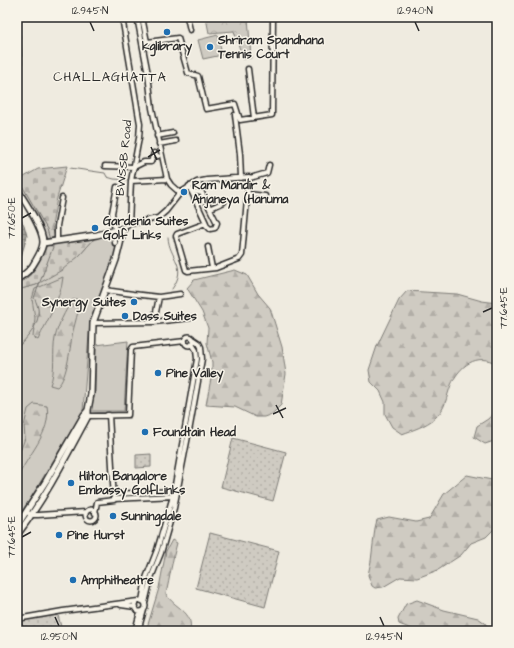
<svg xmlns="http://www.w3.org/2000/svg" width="514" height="648" font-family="'Architects Daughter',sans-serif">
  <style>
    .grass { fill: #cfcbc2; stroke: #7d7b76 }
    .forest { fill: url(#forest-firs); stroke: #7d7b76 }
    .cemetery { fill: url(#cemetery-stones); stroke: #7d7b76 }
    .park { fill: url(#park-crowns); stroke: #7d7b76 }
    .garden { fill: url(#garden-dots); stroke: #7d7b76 }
    .water { fill: url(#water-rules); stroke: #74726e }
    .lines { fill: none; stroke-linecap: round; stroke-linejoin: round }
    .stream { stroke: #74726e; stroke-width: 1 }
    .minor-casing { stroke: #2b2b2b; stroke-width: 7 }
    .tertiary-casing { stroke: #2b2b2b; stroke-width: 8 }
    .minor { stroke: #f7f3e8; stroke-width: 4 }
    .tertiary { stroke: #f7f3e8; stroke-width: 5 }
    .ticks { fill: none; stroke: #2b2b2b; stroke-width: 1.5 }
    .poi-dot { fill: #1f6fb2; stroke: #f7f3e8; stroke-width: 1.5 }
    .labels { text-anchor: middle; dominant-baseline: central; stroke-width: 3; stroke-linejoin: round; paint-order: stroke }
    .poi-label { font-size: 12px; font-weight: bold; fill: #2b2b2b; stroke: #f7f3e8; text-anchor: start }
    .street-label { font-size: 12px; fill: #2b2b2b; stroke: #f7f3e8 }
    .neighbourhood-label { font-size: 13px; letter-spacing: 1px; fill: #2b2b2b; stroke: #f7f3e8 }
    .neatline { fill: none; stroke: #2b2b2b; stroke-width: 1.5 }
    .ticks-label { font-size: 10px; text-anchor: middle; fill: #2b2b2b }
  </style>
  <defs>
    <pattern id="forest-firs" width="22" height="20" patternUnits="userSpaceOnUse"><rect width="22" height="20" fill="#cfcbc2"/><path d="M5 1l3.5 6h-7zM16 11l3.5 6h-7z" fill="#b2aea7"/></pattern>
    <pattern id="cemetery-stones" width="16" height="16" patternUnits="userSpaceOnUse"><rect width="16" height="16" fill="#cfcbc2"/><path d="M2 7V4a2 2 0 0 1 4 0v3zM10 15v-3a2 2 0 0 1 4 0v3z" fill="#b2aea7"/></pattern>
    <pattern id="park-crowns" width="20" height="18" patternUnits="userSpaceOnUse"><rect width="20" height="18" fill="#cfcbc2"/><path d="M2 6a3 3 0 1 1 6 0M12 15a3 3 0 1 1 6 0" fill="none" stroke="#b2aea7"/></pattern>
    <pattern id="garden-dots" width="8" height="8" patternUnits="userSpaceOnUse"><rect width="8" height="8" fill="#cfcbc2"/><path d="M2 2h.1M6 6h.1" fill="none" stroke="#b2aea7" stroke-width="1.8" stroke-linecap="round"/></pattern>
    <pattern id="water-rules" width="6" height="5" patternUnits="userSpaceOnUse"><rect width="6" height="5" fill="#a4a29a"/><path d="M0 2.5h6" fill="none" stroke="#86847e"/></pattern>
  </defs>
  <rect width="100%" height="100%" fill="#efebe0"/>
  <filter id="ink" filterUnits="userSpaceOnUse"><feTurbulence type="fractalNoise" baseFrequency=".025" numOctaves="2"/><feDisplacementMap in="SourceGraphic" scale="8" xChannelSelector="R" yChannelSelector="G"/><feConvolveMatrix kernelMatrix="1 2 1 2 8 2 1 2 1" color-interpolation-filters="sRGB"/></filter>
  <g filter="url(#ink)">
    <path class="grass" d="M218,35L222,55L203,59L198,40Z
      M117,233L118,245L105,284L90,322L83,411L29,501L17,517V290L36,285L79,256L94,239Z
      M128,341L124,411H89L95,394L96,345Z"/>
    <path class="forest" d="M235,270L247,275L258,294L270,308L282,347L286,374L281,405L272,414L264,417H256L235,407L206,405L212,373V362L207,343L208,328L202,312L187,288L194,280Z
      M63,277C61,299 47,320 38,340L33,337L35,318L32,299L35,289Z
      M407,291L457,294L482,301L497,303V364C477,352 459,366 451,385C446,397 446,409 435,418C426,426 413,430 402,434L392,427L385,414V402L380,391L371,382L369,370L377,346L399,300Z
      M77,299L80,304C78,313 75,322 73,331C70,345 68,378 57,387L50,385C56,370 52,353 55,338C58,324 65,312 72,300Z
      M34,404L47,406C52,433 27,455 17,479V454L21,449L25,438L24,426L28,409Z
      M497,409V440L485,444L474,437L477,426L488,419Z
      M467,475L497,481V526L486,537L471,543L461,555L438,570L417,578L400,577L383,587L375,588L372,586L368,575L371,561L375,528L377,520L389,517L416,522L429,519L444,494Z
      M172,540L177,543C172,560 170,577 166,594C174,608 194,611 190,631H146L159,588L166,551Z
      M417,600L444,610L478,618L485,623L490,631H417L399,624L398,619L406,604Z"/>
    <path class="cemetery" d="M67,166L57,198L52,226L55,237L47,239C43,230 17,186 17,181L38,169Z
      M94,239L79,256L62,270L36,285L17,290V283C20,282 24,281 26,279C35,272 43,256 47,245Z"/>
    <path class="park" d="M222,17H248L251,58L243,59L234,31L209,33L206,18Z"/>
    <path class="garden" d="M233,438L286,452L273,501L221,487Z
      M151,454V467L136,468V455Z
      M210,533L279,551L265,607L196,588Z
      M58,615L61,627L46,631H25L22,624L24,620Z"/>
    <path class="water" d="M17,213L24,225L27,236L19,264L17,265V253L22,238V231L17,222Z"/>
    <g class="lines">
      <path class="stream" d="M70,168L105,173L107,177L114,179L129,180
        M17,177L47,229L50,240
        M168,237C169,259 189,265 172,289
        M17,348C31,334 46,318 34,298L53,247L51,243"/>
      <g class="minor-casing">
        <path id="minor" d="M122,17L140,124L139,138L131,181L129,224L127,226
          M137,17L148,74L152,108L167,179L171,185L180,193
          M142,17L147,42L178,38L188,73L198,76L206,109L235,104L240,120L272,115L273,17
          M187,17L190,30
          M17,36L19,63L17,79
          M248,69L254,118
          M235,115L240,154L241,178
          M157,136L173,133
          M159,144L176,141
          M105,166L134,167L144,162H151L154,153L158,156
          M250,178L267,173L269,165
          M131,181L167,179
          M191,191L202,193L217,223L215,228L210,229L205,224
          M248,194L265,196
          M211,208L224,202
          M129,224L158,218L166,211L180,193L197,182L207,180L249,177L242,255L239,259L216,268L188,271L186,270L176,236L177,234L206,223L189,186
          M57,241V226L62,198
          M115,243V230L112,213L117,187
          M208,247L212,268
          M105,290L133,294L159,297L180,294
          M154,322L159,297
          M93,323L154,322L190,318
          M184.5 341a4.5 4.5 0 1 1 9 0a4.5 4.5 0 1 1-9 0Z
          M88,416L128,415L131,350L133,347L185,341
          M114,494L175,491
          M114,499L174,496
          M85.5 515a5.5 5.5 0 1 1 11 0a5.5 5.5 0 1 1-11 0Z
          M27,512L31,515H38L86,512
          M95,513L97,502L114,500L109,415H107
          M134.5 606a5.5 5.5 0 1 1 11 0a5.5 5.5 0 1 1-11 0Z
          M142,601L146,578L157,550L173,496L197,359L196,350L192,344
          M145,603L151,578L161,553L174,508L190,426L202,359L201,347L199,343L193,339
          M121,605L135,607
          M17,619L63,611L138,601
          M17,621L21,631
          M17,630V631
          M135,631L140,612
          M138,631L144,610"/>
      </g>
      <g class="tertiary-casing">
        <path id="tertiary" d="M17,189C25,202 43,228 43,242C43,248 39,255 36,260C32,268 25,275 17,279
          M17,526L46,481L84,415L88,410L91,394L93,323L116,260L124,228L97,235L43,243
          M17,535C45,498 66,457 88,416V410"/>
      </g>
      <use href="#minor" class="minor"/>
      <use href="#tertiary" class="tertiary"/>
    </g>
  </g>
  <path class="ticks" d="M90,22L94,31M415,22L419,31M151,147L157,160M148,157L160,150M22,218L31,213M483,312L492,308M276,405L283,418M273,414L286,408M22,537L31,532M55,617L59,626M380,617L384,626"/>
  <g class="poi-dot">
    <circle cx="167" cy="32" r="4"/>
    <circle cx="210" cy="47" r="4"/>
    <circle cx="184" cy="192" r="4"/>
    <circle cx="95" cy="228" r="4"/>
    <circle cx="134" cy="302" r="4"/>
    <circle cx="125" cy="316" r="4"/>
    <circle cx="158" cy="373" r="4"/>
    <circle cx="145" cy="432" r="4"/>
    <circle cx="71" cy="483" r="4"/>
    <circle cx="113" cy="516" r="4"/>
    <circle cx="59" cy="535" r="4"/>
    <circle cx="73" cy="580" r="4"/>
  </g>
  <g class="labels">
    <g class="poi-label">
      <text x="218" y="40">Shriram Spandhana<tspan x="218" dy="14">Tennis Court</tspan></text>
      <text x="167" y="46" text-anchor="middle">kglibrary</text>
      <text x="192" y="185">Ram Mandir &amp;<tspan x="192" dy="14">Anjaneya (Hanuma</tspan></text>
      <text x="103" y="221">Gardenia Suites<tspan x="103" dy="14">Golf Links</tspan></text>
      <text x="126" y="302" text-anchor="end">Synergy Suites</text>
      <text x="133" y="316">Dass Suites</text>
      <text x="166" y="373">Pine Valley</text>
      <text x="153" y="432">Foundtain Head</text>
      <text x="79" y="476">Hilton Bangalore<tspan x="79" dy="14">Embassy GolfLinks</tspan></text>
      <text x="121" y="516">Sunningdale</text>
      <text x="67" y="535">Pine Hurst</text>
      <text x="81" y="580">Amphitheatre</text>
    </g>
    <g class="street-label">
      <text transform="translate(124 158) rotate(-84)">BWSSB Road</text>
    </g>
    <g class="neighbourhood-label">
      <text x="110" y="77">CHALLAGHATTA</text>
    </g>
  </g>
  <rect width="514" height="648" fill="none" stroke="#f7f3e8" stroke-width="44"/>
  <rect x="22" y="22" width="470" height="604" class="neatline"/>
  <g class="ticks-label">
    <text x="90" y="14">12.945°N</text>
    <text x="415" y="14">12.940°N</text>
    <text transform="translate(11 218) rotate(-90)" y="4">77.650°E</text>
    <text transform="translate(503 308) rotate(-90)" y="4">77.645°E</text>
    <text transform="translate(11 537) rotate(-90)" y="4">77.645°E</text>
    <text x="59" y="640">12.950°N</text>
    <text x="384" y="640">12.945°N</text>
  </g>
</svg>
